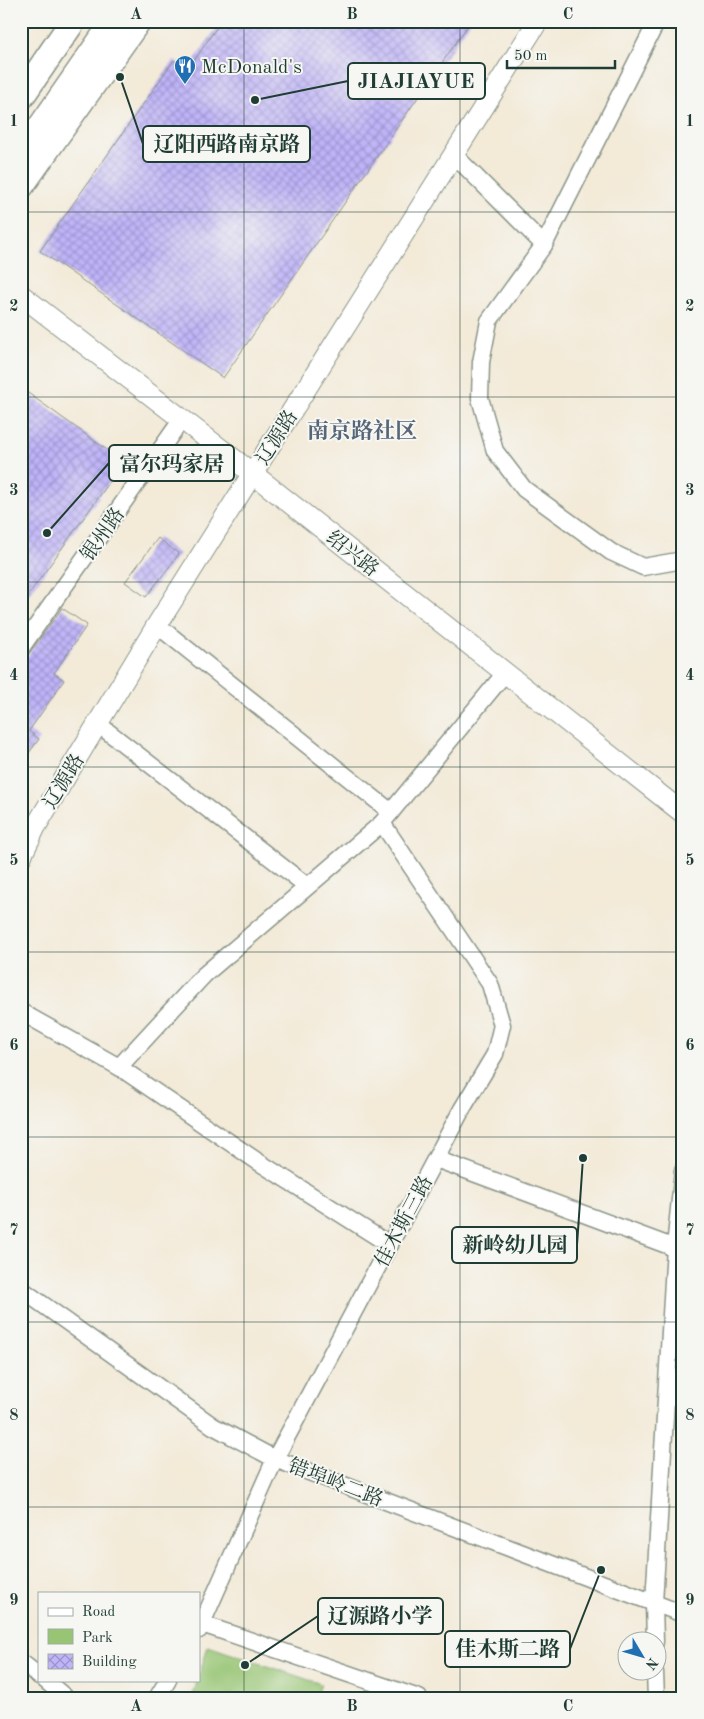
<svg xmlns="http://www.w3.org/2000/svg" width="704" height="1719" font-family="'Old Standard TT','Noto Serif SC',serif">
  <style>
    .green { fill: #98c574; stroke: #5c8154 }
    .building { fill: url(#building-cross-hatch) }
    .lines { fill: none; stroke-linecap: round; stroke-linejoin: round }
    .minor-casing { stroke: #899486; stroke-width: 19 }
    .tertiary-casing { stroke: #899486; stroke-width: 22 }
    .primary-casing { stroke: #899486; stroke-width: 28 }
    .trunk-casing { stroke: #899486; stroke-width: 29 }
    .minor { stroke: #fff; stroke-width: 16 }
    .tertiary { stroke: #fff; stroke-width: 20 }
    .primary { stroke: #fff; stroke-width: 25 }
    .trunk { stroke: #fff; stroke-width: 26 }
    .grid { fill: none; stroke: #1f3d34; stroke-width: 1; stroke-opacity: 0.55 }
    .labels { text-anchor: middle; stroke-width: 4; stroke-linejoin: round; paint-order: stroke }
    .poi-label { font-size: 20px; fill: #1f3d34; stroke: #f6f6f2; text-anchor: start }
    .street-label { font-size: 20px; fill: #1f3d34; stroke: #f6f6f2 }
    .quarter-label { font-size: 22px; font-weight: bold; fill: #576779; stroke: #f6f6f2 }
    .leader { fill: none; stroke: #1f3d34; stroke-width: 2 }
    .callout-dot { fill: #1f3d34; stroke: #f6f6f2; stroke-width: 2 }
    .callout { fill: #f6f6f2; stroke: #1f3d34; stroke-width: 2 }
    .callout-label { font-size: 21px; text-anchor: middle; font-weight: bold; fill: #1f3d34 }
    .neatline { fill: none; stroke: #1f3d34; stroke-width: 2 }
    .grid-label { font-size: 16px; text-anchor: middle; font-weight: bold; fill: #1f3d34 }
  </style>
  <defs>
    <pattern id="building-cross-hatch" width="8" height="8" patternUnits="userSpaceOnUse" patternTransform="scale(1.25)"><rect width="8" height="8" fill="#c0b4f9"/><path d="M0 0l8 8M0 8l8-8" fill="none" stroke="#9b94ca"/></pattern>
  </defs>
  <rect width="100%" height="100%" fill="#f6f6f2"/>
  <filter id="ink" filterUnits="userSpaceOnUse"><feTurbulence type="fractalNoise" baseFrequency=".02" numOctaves="2"/><feDisplacementMap in="SourceGraphic" scale="10" xChannelSelector="R" yChannelSelector="G"/><feConvolveMatrix kernelMatrix="1 2 1 2 8 2 1 2 1" color-interpolation-filters="sRGB"/></filter>
  <filter id="wash" filterUnits="userSpaceOnUse"><feTurbulence type="fractalNoise" baseFrequency=".0096" numOctaves="4" result="noise"/><feDisplacementMap in="SourceGraphic" scale="20" xChannelSelector="R" yChannelSelector="G"/><feGaussianBlur stdDeviation="1.12" result="paint"/><feColorMatrix in="noise" values="0 0 0 0 0 0 0 0 0 0 0 0 0 0 0 0 0 1.4 0 .05"/><feComposite in="paint" operator="in"/></filter>
  <g filter="url(#wash)">
    <rect width="100%" height="100%" fill="#f3ead8"/>
    <!-- green -->
    <polygon class="green" points="208,1646 321,1684 316,1698 192,1698"/>
    <g id="blocks">
      <!-- building -->
      <g class="building">
        <polygon points="221,21 471,21 223,378 40,251 174,60 187,71"/>
        <polygon points="21,388 124,462 21,605"/>
        <polygon points="158,538 179,554 146,597 125,582"/>
        <polygon points="62,608 87,625 54,673 64,680 29,731 39,739 21,764 21,665"/>
      </g>
    </g>
  </g>
  <g filter="url(#ink)">
    <use href="#blocks" fill-opacity="0" stroke="#899486" stroke-width="1"/>
    <g class="lines">
      <!-- minor casing -->
      <g class="minor-casing">
        <g id="minor">
          <polyline points="657,21 544,245 489,321 481,362 480,398 495,451 524,489 611,552 643,567 683,560"/>
          <polyline points="454,155 544,245"/>
          <polyline points="157,625 391,812"/>
          <polyline points="21,648 182,419"/>
          <polyline points="98,724 307,886"/>
          <polyline points="21,1012 119,1067 257,1161 390,1245"/>
          <polyline points="119,1067 204,975 382,823 505,673"/>
          <polyline points="436,1159 683,1251"/>
          <polyline points="21,1289 213,1426 275,1459 683,1614"/>
          <polyline points="202,1624 419,1698"/>
          <polyline points="199,1630 275,1459 462,1109 495,1054 502,1025 490,984 382,823"/>
          <polyline points="655,1642 654,1603 675,1247 683,1170"/>
          <polyline points="21,1662 39,1676"/>
          <polyline points="655,1672 656,1698"/>
          <polyline points="45,1680 66,1698"/>
          <polyline points="157,1698 168,1680"/>
        </g>
      </g>
      <!-- tertiary casing -->
      <g class="tertiary-casing">
        <g id="tertiary">
          <polyline points="21,295 253,474 683,813"/>
          <polyline points="21,857 36,826 157,625 538,21"/>
        </g>
      </g>
      <!-- primary casing -->
      <g class="primary-casing">
        <g id="primary">
          <polyline points="21,97 73,21"/>
          <polyline points="21,186 138,21"/>
        </g>
      </g>
      <!-- trunk casing -->
      <g class="trunk-casing">
        <polyline id="trunk" points="21,156 115,21"/>
      </g>
      <!-- minor -->
      <use href="#minor" class="minor"/>
      <!-- tertiary -->
      <use href="#tertiary" class="tertiary"/>
      <!-- primary -->
      <use href="#primary" class="primary"/>
      <!-- trunk -->
      <use href="#trunk" class="trunk"/>
    </g>
  </g>
  <!-- grid -->
  <path class="grid" d="M244 21V1698M460 21V1698M21 212H683M21 397H683M21 582H683M21 767H683M21 952H683M21 1137H683M21 1322H683M21 1507H683"/>
  <!-- icons -->
  <defs>
    <g id="restaurant-pin" transform="scale(1.125)"><path d="M0 17L-7.5 6A9.5 9.5 0 1 1 7.5 6Z" fill="#1f6fb2" stroke="#f6f6f2"/><path d="M-5-6h1v4h1v-4h1v4h1v-4h1v5L-1.5 .5V6h-2V.5L-5-1ZM5-6V6H3V1.5H1.5Q1.5-4 5-6Z" fill="#fff"/></g>
  </defs>
  <g fill-rule="evenodd">
    <use href="#restaurant-pin" x="185" y="66"/>
  </g>
  <g class="labels">
    <!-- poi labels -->
    <g class="poi-label">
      <text x="201" y="73">McDonald's</text>
    </g>
    <!-- street labels -->
    <g class="street-label">
      <text transform="translate(276 437) rotate(-58)" y="7">辽源路</text>
      <text transform="translate(102 534) rotate(-55)" y="7">银州路</text>
      <text transform="translate(353 553) rotate(38)" y="7">绍兴路</text>
      <text transform="translate(63 781) rotate(-59)" y="7">辽源路</text>
      <text transform="translate(403 1221) rotate(-62)" y="7">佳木斯三路</text>
      <text transform="translate(336 1482) rotate(21)" y="7">错埠岭二路</text>
    </g>
    <!-- quarter labels -->
    <g class="quarter-label">
      <text x="362" y="438">南京路社区</text>
    </g>
  </g>
  <!-- callouts -->
  <path class="leader" d="M255 100L348 81M120 77L143 144M47 533L109 463M583 1158L577 1245M245 1665L318 1616M601 1570L570 1649"/>
  <g class="callout-dot">
    <circle cx="255" cy="100" r="5"/>
    <circle cx="120" cy="77" r="5"/>
    <circle cx="47" cy="533" r="5"/>
    <circle cx="583" cy="1158" r="5"/>
    <circle cx="245" cy="1665" r="5"/>
    <circle cx="601" cy="1570" r="5"/>
  </g>
  <g class="callout">
    <rect x="348" y="63" width="137" height="36" rx="5"/>
    <rect x="143" y="126" width="167" height="36" rx="5"/>
    <rect x="109" y="445" width="125" height="36" rx="5"/>
    <rect x="452" y="1227" width="125" height="36" rx="5"/>
    <rect x="318" y="1598" width="125" height="36" rx="5"/>
    <rect x="445" y="1631" width="125" height="36" rx="5"/>
  </g>
  <g class="callout-label">
    <text x="416" y="88">JIAJIAYUE</text>
    <text x="227" y="151">辽阳西路南京路</text>
    <text x="172" y="471">富尔玛家居</text>
    <text x="515" y="1252">新岭幼儿园</text>
    <text x="380" y="1623">辽源路小学</text>
    <text x="508" y="1656">佳木斯二路</text>
  </g>
  <!-- margin -->
  <rect width="704" height="1719" fill="none" stroke="#f6f6f2" stroke-width="55"/>
  <!-- legend -->
  <rect x="38" y="1592" width="162" height="90" fill="#f6f6f2" stroke="#a0aca6"/>
  <rect x="48" y="1608" width="25" height="8" fill="#ffffff" stroke="#a0aca6"/>
  <text x="82" y="1616" font-size="15" fill="#1f3d34">Road</text>
  <rect x="48" y="1629" width="25" height="15" fill="#98c574" stroke="#a0aca6"/>
  <text x="82" y="1642" font-size="15" fill="#1f3d34">Park</text>
  <rect x="48" y="1654" width="25" height="15" fill="url(#building-cross-hatch)" stroke="#a0aca6"/>
  <text x="82" y="1666" font-size="15" fill="#1f3d34">Building</text>
  <!-- north arrow -->
  <g transform="translate(642 1656) rotate(128)"><circle r="24" fill="#f6f6f2" stroke="#a0aca6"/>
  <path d="M0-4L9 19L0 12L-9 19Z" fill="#1f6fb2"/>
  <text y="-8" font-size="14" font-weight="bold" text-anchor="middle" fill="#1f3d34">N</text>
  </g>
  <!-- scale -->
  <path d="M507 60v8h108v-8" fill="none" stroke="#1f3d34" stroke-width="2.5"/>
  <text x="514" y="60" font-size="15" fill="#1f3d34" stroke="#f6f6f2" stroke-width="4" paint-order="stroke">50 m</text>
  <rect x="28" y="28" width="648" height="1664" class="neatline"/>
  <g class="grid-label">
    <text x="136" y="19">A</text>
    <text x="352" y="19">B</text>
    <text x="568" y="19">C</text>
    <text x="14" y="126">1</text>
    <text x="690" y="126">1</text>
    <text x="14" y="311">2</text>
    <text x="690" y="311">2</text>
    <text x="14" y="495">3</text>
    <text x="690" y="495">3</text>
    <text x="14" y="680">4</text>
    <text x="690" y="680">4</text>
    <text x="14" y="865">5</text>
    <text x="690" y="865">5</text>
    <text x="14" y="1050">6</text>
    <text x="690" y="1050">6</text>
    <text x="14" y="1235">7</text>
    <text x="690" y="1235">7</text>
    <text x="14" y="1420">8</text>
    <text x="690" y="1420">8</text>
    <text x="14" y="1605">9</text>
    <text x="690" y="1605">9</text>
    <text x="136" y="1711">A</text>
    <text x="352" y="1711">B</text>
    <text x="568" y="1711">C</text>
  </g>
</svg>
